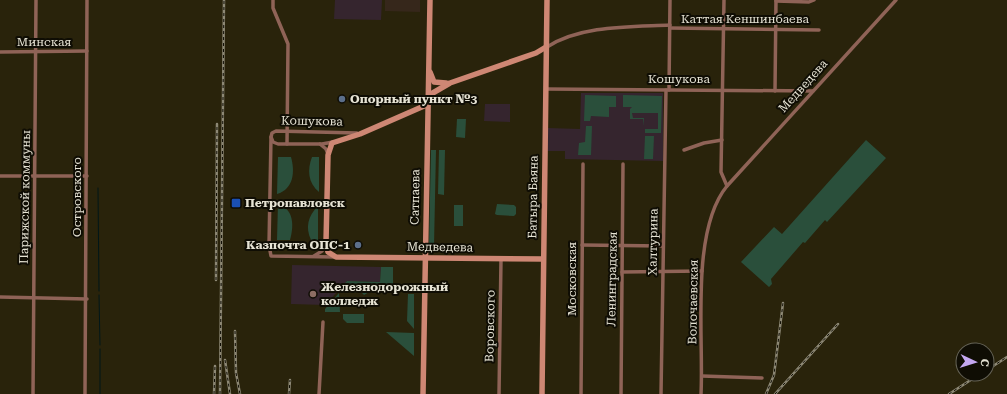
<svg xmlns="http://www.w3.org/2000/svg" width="1007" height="394" font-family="'Roboto Serif',serif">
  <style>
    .education { fill: #35252e }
    .medical { fill: #36271b }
    .green { fill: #2a4f3b }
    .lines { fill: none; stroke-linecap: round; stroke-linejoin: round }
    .stream { stroke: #011719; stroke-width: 1 }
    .street { stroke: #8f6357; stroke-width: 3.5 }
    .secondary { stroke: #ce8774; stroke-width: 5.5 }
    .rail-casing { stroke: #8d8875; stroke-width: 2.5 }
    .rail { stroke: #0f0d04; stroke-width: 1; stroke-dasharray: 3; stroke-linecap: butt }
    .service-dot { fill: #5c6f8a; stroke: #0f0d04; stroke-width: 1.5 }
    .transit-dot { fill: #1a4fb4; stroke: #0f0d04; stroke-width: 1.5 }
    .education-dot { fill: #8d6e63; stroke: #0f0d04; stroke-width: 1.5 }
    .labels { text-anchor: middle; stroke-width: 4; stroke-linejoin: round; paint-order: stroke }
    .street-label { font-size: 12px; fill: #e6e3d4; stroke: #0f0d04 }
    .poi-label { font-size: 12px; font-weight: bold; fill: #e6e3d4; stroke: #0f0d04; text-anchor: start }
  </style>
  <rect width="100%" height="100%" fill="#29230b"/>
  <!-- education -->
  <g class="education">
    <polygon points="335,0 382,0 381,20 334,19"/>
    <polygon points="581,93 663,93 663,161 565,159 565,151 547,151 548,128 580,129"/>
    <polygon points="485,104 510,104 510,122 484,121"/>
    <polygon points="292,265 381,267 380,282 347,281 325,305 291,304"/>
  </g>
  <!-- medical -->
  <polygon class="medical" points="385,0 420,0 420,12 385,11"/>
  <!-- green -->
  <g class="green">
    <polygon points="585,95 616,96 616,107 609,107 609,117 591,116 590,121 584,121"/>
    <polygon points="623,95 662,96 661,133 645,133 645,129 658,129 658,100 658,113 632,113 633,118 644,118 643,126 643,119 630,119 630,109 632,107 623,107"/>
    <polygon points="457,119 466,119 465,138 456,137"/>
    <polygon points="586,126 592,126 591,155 578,155 579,143 585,142"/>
    <polygon points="645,136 654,136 653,159 644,159"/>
    <polygon points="866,140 886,158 827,222 825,220 805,243 803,242 771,279 772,284 769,287 741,262 774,227 782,234"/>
    <polygon points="431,150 436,150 434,246 429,246"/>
    <polygon points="439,150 445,150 444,195 438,194"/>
    <path d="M278 157H291C295 171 294 189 277 194Z"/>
    <path d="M312 157H319V192C308 183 307 170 312 157Z"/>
    <path d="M278 203C294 210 294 225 290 240H277Z"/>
    <polygon points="497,204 514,205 516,207 516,214 514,216 497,215 495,214"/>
    <rect x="454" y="205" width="9" height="21"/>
    <path d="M318 206V240H311C305 227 308 216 318 206Z"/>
    <polygon points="381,267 393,267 393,288 376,288 364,295 360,291 353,293 344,284 347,281 380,282"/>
    <polygon points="339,293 340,312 325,312 325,309"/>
    <polygon points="408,294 414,294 414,329 407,321"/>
    <polygon points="343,314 364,314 364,323 347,323 343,319"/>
    <polygon points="386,332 414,333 414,356"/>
  </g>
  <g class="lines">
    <!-- stream -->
    <g class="stream">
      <polyline points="98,188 99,291"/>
      <polyline points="99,295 100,345"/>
      <polyline points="100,349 100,394"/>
    </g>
    <!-- street -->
    <g class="street">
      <polyline points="273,0 273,8 288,44 287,144"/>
      <polyline points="776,1 809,2 814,0"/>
      <polyline points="670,28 819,30"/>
      <path d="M547 47C581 25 631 27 670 25"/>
      <polyline points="0,52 87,51"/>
      <polyline points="546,89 813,91"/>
      <polyline points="669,90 670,0"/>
      <polyline points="775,91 776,0"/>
      <polyline points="271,137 269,245 271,256 335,257"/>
      <polyline points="333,142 322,144 278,144 273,142 271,137 272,133 276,131 357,133"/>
      <polyline points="320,144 326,149 328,154"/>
      <polyline points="684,150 704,143 722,140"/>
      <polyline points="0,176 87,176"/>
      <polyline points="727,186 896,0"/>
      <polyline points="582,245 662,246"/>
      <polyline points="314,256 322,251 326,243"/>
      <polyline points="622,272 702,271"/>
      <polyline points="0,297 87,299"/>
      <polyline points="702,376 762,378"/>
      <polyline points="33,394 36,0"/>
      <polyline points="85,394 87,0"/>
      <polyline points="319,394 323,322"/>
      <polyline points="499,394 501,259"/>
      <polyline points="581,394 583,164"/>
      <polyline points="621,394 623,164"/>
      <polyline points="661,394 666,90"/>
      <path d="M701 394C704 337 690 231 727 186L721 172 724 0"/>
    </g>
    <!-- secondary -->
    <g class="secondary">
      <polyline points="430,72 434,82 446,83"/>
      <polyline points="543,259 336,257 328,252 326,242 328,155 332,143 360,134 424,106 431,94 450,83 536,53 546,47"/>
      <polyline points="423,394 430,0"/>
      <polyline points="542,394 547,0"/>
    </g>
    <!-- rail casing -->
    <g class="rail-casing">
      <g id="rail">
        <polyline points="216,280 217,124"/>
        <polyline points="235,331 236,373 240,394"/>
        <polyline points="225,360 230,394"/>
        <polyline points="987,370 1007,357"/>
        <polyline points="214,394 215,366"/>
        <polyline points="220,394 224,0"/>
        <polyline points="289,394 290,380"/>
        <polyline points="766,394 774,375 783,303"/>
        <polyline points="775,394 838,324"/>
        <polyline points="949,394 980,374"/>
      </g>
    </g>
    <!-- rail -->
    <use href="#rail" class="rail"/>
  </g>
  <!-- markers -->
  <g class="service-dot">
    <circle cx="342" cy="99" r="4"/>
    <circle cx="358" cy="245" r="4"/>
  </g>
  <rect class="transit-dot" x="231" y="198" width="10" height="10" rx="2"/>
  <circle class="education-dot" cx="313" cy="294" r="4"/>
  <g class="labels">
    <!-- street labels -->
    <g class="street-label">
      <text x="745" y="23">Каттая Кеншинбаева</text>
      <text x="44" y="46">Минская</text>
      <text x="679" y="83">Кошукова</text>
      <text transform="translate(803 86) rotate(-48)" y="4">Медведева</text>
      <text transform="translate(312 121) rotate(1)" y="4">Кошукова</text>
      <text transform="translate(25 197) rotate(-89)" y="4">Парижской коммуны</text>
      <text transform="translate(77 197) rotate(-90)" y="4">Островского</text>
      <text transform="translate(415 197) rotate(-89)" y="4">Сатпаева</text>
      <text transform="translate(533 197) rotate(-89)" y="4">Батыра Баяна</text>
      <text transform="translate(653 242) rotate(-89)" y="4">Халтурина</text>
      <text transform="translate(440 247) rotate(1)" y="4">Медведева</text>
      <text transform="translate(572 279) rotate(-90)" y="4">Московская</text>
      <text transform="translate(612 279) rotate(-89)" y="4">Ленинградская</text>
      <text transform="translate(693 302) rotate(-89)" y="4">Волочаевская</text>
      <text transform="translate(490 326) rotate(-89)" y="4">Воровского</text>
    </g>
    <!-- poi labels -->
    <g class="poi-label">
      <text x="350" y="103">Опорный пункт №3</text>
      <text x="245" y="207">Петропавловск</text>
      <text x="350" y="249" text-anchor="end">Казпочта ОПС-1</text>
      <text x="321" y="291">Железнодорожный<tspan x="321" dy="14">колледж</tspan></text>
    </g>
  </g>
  <!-- north arrow -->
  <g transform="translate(975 362) rotate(94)"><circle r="19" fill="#0f0d04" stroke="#656357"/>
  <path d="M0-3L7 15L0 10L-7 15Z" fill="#c4a7f1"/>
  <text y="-6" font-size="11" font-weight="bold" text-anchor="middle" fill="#e6e3d4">С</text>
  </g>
</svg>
